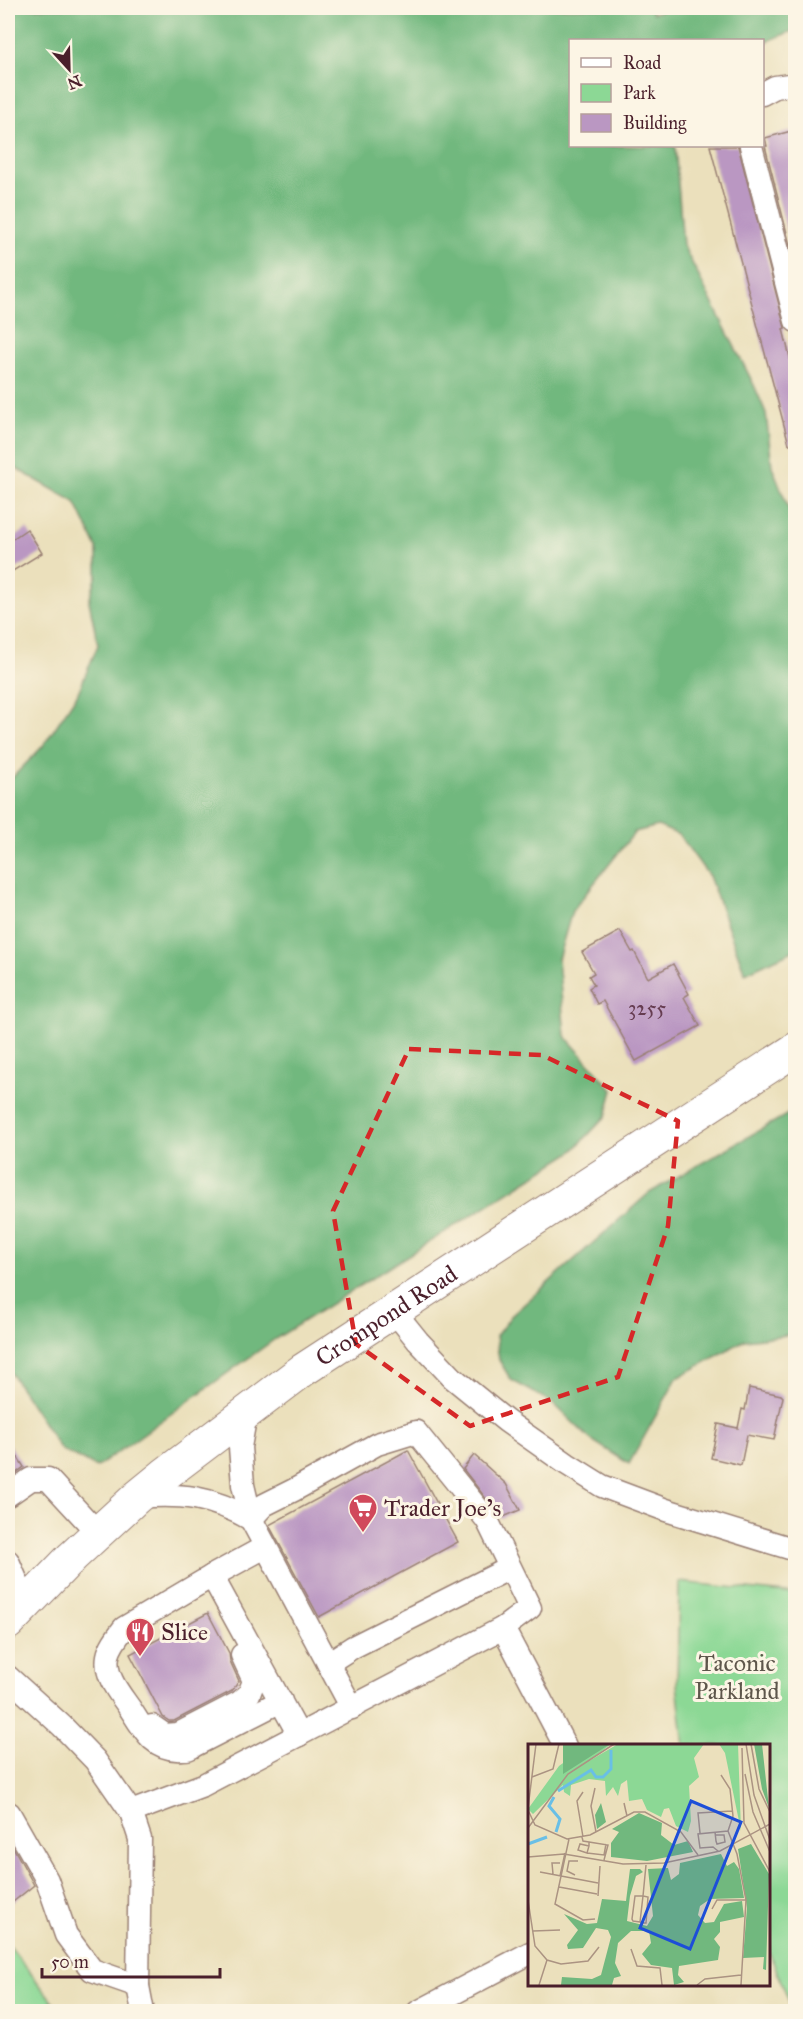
<svg xmlns="http://www.w3.org/2000/svg" width="803" height="2019" font-family="'IM FELL Great Primer',serif">
  <style>
    .green { fill: #8cd895; stroke: #6b7c60; stroke-width: 1.5 }
    .forest { fill: #71b87e; stroke: #5e6c54; stroke-width: 1.5 }
    .building { fill: #ba97c2 }
    .lines { fill: none; stroke-linecap: round; stroke-linejoin: round }
    .minor-casing { stroke: #9a8074; stroke-width: 25 }
    .highway-casing { stroke: #9a8074; stroke-width: 35 }
    .minor { stroke: #fff; stroke-width: 22 }
    .highway { stroke: #fff; stroke-width: 33 }
    .marked { fill: none; stroke: #d62828; stroke-width: 4.5; stroke-dasharray: 12 8; stroke-linejoin: round }
    .labels { text-anchor: middle; stroke-width: 6; stroke-linejoin: round; paint-order: stroke }
    .number-label { font-size: 21px; fill: #663d51 }
    .street-label { font-size: 24px; fill: #4a1f2b; stroke: #fcf5e5 }
    .poi-label { font-size: 24px; fill: #4a1f2b; stroke: #fcf5e5; text-anchor: start }
    .park-label { font-size: 24px; fill: #5e564b; stroke: #fcf5e5 }
    .inset-river { fill: none; stroke: #69bfe6; stroke-width: 3 }
    .inset-road { fill: none; stroke: #ab9382; stroke-width: 1.5 }
    .view { fill: #1d4ed8; fill-opacity: 0.15; stroke: #1d4ed8; stroke-width: 3 }
    .inset-edge { fill: none; stroke: #4a1f2b; stroke-width: 3 }
  </style>
  <rect width="100%" height="100%" fill="#fcf5e5"/>
  <filter id="ink" filterUnits="userSpaceOnUse"><feTurbulence type="fractalNoise" baseFrequency=".0167" numOctaves="2"/><feDisplacementMap in="SourceGraphic" scale="12" xChannelSelector="R" yChannelSelector="G"/><feConvolveMatrix kernelMatrix="1 2 1 2 8 2 1 2 1" color-interpolation-filters="sRGB"/></filter>
  <filter id="wash" filterUnits="userSpaceOnUse"><feTurbulence type="fractalNoise" baseFrequency=".008" numOctaves="4" result="noise"/><feDisplacementMap in="SourceGraphic" scale="24" xChannelSelector="R" yChannelSelector="G"/><feGaussianBlur stdDeviation="1.35" result="paint"/><feColorMatrix in="noise" values="0 0 0 0 0 0 0 0 0 0 0 0 0 0 0 0 0 1.4 0 .05"/><feComposite in="paint" operator="in"/></filter>
  <g filter="url(#wash)">
    <rect width="100%" height="100%" fill="#ebe0bc"/>
    <!-- green -->
    <g class="green">
      <polygon points="679,1582 795,1594 795,2011 793,2011 769,1952 768,1746 684,1746 677,1684"/>
      <polygon points="8,1944 60,2011 8,2011"/>
    </g>
    <!-- forest -->
    <g class="forest">
      <polygon points="8,8 650,8 653,13 670,8 795,8 795,30 763,43 762,40 570,40 570,146 675,146 683,245 754,385 766,413 772,466 795,525 795,950 745,973 709,876 679,835 658,826 635,832 572,911 558,959 565,1036 613,1090 606,1116 572,1152 275,1339 97,1467 61,1450 8,1369 8,782 43,746 77,695 98,645 89,601 97,575 97,548 75,502 8,464"/>
      <polygon points="795,1110 795,1334 745,1340 677,1378 629,1464 590,1439 553,1403 511,1380 499,1360 496,1336 511,1316 649,1193"/>
    </g>
    <g id="blocks">
      <!-- building -->
      <g class="building">
        <polygon points="795,130 795,265 765,146 767,146 765,138"/>
        <polygon points="710,146 738,146 785,328 783,329 795,378 795,444 789,444"/>
        <polygon points="27,529 42,553 8,574 8,542"/>
        <polygon points="620,931 632,952 634,951 648,978 673,964 689,994 684,997 700,1026 636,1061 603,1001 597,1004 589,988 594,985 589,976 594,973 582,952"/>
        <polygon points="749,1388 781,1395 783,1397 774,1440 747,1435 741,1465 711,1458 718,1424 738,1428 742,1409 745,1410"/>
        <polygon points="8,1442 24,1467 8,1479"/>
        <polygon points="408,1450 458,1542 319,1617 269,1525"/>
        <polygon points="474,1455 506,1484 520,1510 501,1518 463,1469"/>
        <polygon points="208,1613 229,1653 230,1661 239,1681 232,1691 174,1721 169,1721 163,1717 130,1654"/>
        <polygon points="8,1838 34,1885 8,1906"/>
      </g>
    </g>
  </g>
  <g filter="url(#ink)">
    <use href="#blocks" fill-opacity="0" stroke="#9a8074" stroke-width="1.5"/>
    <g class="lines">
      <!-- minor casing -->
      <g class="minor-casing">
        <g id="minor">
          <polyline points="762,94 775,87 796,84"/>
          <polyline points="751,146 796,321"/>
          <polyline points="393,1310 418,1341 453,1378 506,1421 567,1464 602,1486 666,1510 796,1550"/>
          <polyline points="246,1413 240,1447 243,1485 251,1519 352,1708"/>
          <polyline points="8,1495 31,1479 48,1479 98,1533"/>
          <path d="M137 1497C182 1493 211 1497 251 1519"/>
          <polyline points="8,1561 26,1603"/>
          <polyline points="212,1576 265,1547"/>
          <polyline points="503,1628 565,1746"/>
          <polyline points="328,1663 353,1647 510,1568"/>
          <polyline points="8,1677 62,1726 95,1760 131,1812 140,1839 138,1986 143,2012"/>
          <path d="M281 1701 195 1745C190 1749 188 1749 182 1749 155 1751 144 1731 131 1710 121 1695 104 1677 108 1656 110 1646 118 1636 124 1628L212 1576 299 1735"/>
          <polyline points="152,1726 165,1735 178,1734 240,1702 249,1694 254,1681 242,1655"/>
          <polyline points="131,1812 203,1785 503,1628 530,1608 487,1520 416,1432 377,1444 294,1490 264,1505 251,1519"/>
          <polyline points="9,1813 47,1880 66,1935 92,1970 138,1986"/>
          <polyline points="418,2012 530,1953"/>
        </g>
      </g>
      <!-- highway casing -->
      <g class="highway-casing">
        <g id="highway">
          <path id="s1" d="M8 1623 72 1557 137 1497 164 1475 303 1370 796 1049"/>
        </g>
      </g>
      <!-- minor -->
      <use href="#minor" class="minor"/>
      <!-- highway -->
      <use href="#highway" class="highway"/>
    </g>
  </g>
  <!-- marked area -->
  <path class="marked" d="M409 1049 542 1055 678 1121 668 1226 618 1377 470 1426 356 1344 333 1211Z"/>
  <!-- icons -->
  <defs>
    <g id="supermarket-pin" transform="scale(1.5)"><path d="M0 17L-7.5 6A9.5 9.5 0 1 1 7.5 6Z" fill="#d1495b" stroke="#fcf5e5"/><path d="M-6-5.5h2.5l.6 2H6L4.5 2H-2.5L-4.4-4H-6ZM-1.5 3.2a1.3 1.3 0 1 0 .1 0ZM3 3.2a1.3 1.3 0 1 0 .1 0Z" fill="#fff"/></g>
    <g id="restaurant-pin" transform="scale(1.5)"><path d="M0 17L-7.5 6A9.5 9.5 0 1 1 7.5 6Z" fill="#d1495b" stroke="#fcf5e5"/><path d="M-5-6h1v4h1v-4h1v4h1v-4h1v5L-1.5 .5V6h-2V.5L-5-1ZM5-6V6H3V1.5H1.5Q1.5-4 5-6Z" fill="#fff"/></g>
  </defs>
  <g fill-rule="evenodd">
    <use href="#supermarket-pin" x="363" y="1508"/>
    <use href="#restaurant-pin" x="140" y="1632"/>
  </g>
  <g class="labels">
    <!-- number labels -->
    <g class="number-label">
      <text x="647" y="1015">3255</text>
    </g>
    <!-- street labels -->
    <g class="street-label">
      <text dy="8" stroke="none"><textPath href="#s1" startOffset="489">Crompond Road</textPath></text>
    </g>
    <!-- poi labels -->
    <g class="poi-label">
      <text x="384" y="1516">Trader Joe's</text>
      <text x="161" y="1640">Slice</text>
    </g>
    <!-- park labels -->
    <g class="park-label">
      <text x="737" y="1671">Taconic<tspan x="737" dy="28">Parkland</tspan></text>
    </g>
  </g>
  <!-- overview -->
  <g transform="translate(528 1744)">
    <rect width="242" height="242" fill="#ebe0bc"/>
    <path d="M83 0 61 17 90 0H176L166 14 171 33 161 42 163 77 160 88 148 82 141 64 136 65 133 73 119 66 114 55 101 57 99 36 93 40 90 52 85 43 78 52 77 37 61 35 43 41 42 52 36 48 35 41 5 70 0 65 31 22 53 6ZM191 0H210L213 87 197 9Z" fill="#8cd895"/>
    <path d="M35 0H82L35 30ZM226 0H234L241 64 234 45ZM73 59 78 78 69 85 67 71ZM111 69 134 79 133 91 146 101 160 97 165 108 119 117 83 113V99L91 88 84 85ZM223 100 241 130 238 226 235 225 236 213 215 214 219 164 210 105ZM193 110 199 122 206 118 211 125 216 154 182 155 172 162 170 171 177 179 186 178 196 160 214 157 216 173 192 178V188L186 195 192 203 190 216 151 222 150 231 156 238 146 241 144 224 123 221 114 210 123 199 121 187H103L90 199 87 219 93 232 86 234 84 241H33L34 233 64 235 73 231 83 193 80 186 68 184 55 204 40 205 39 201 50 186 36 170 59 180 69 179 74 155 98 157 102 125H112L115 128 108 132 102 152 99 177 119 182 125 172 120 125 140 124 143 136 151 130 152 119Z" fill="#71b87e"/>
    <path class="inset-river" d="M30 47 63 26 68 33H75L83 25V6M26 53 21 62 32 75 28 88M0 100 19 93"/>
    <path class="inset-road" d="M218 0 226 51 242 96M223 0 231 45 242 68M214 4 216 79 242 128M242 15V40M217 30 225 68 242 108M193 31 202 45 205 72 200 87 209 110 218 156 213 241M4 33 25 25 31 0M67 44 63 62 68 88M55 48 49 57 55 93M0 64 8 0M0 66 7 81 39 95 62 91 106 68H117L153 88 170 111M98 68 96 59 99 72M0 84 40 30 86 0M187 88 188 97 189 100 197 98 196 91H188M172 89 170 69 204 67M54 93 55 97 80 101 76 116M41 95 27 160 55 176 67 175M61 102 52 100 50 106 59 109 61 102V98M190 107 185 103 172 104 170 90 200 87M59 109 76 111 78 100M0 113 36 110 95 120 136 119 192 107 242 80M12 128 70 139M25 130 24 119H32M47 131 39 127 41 117H50M32 132 37 109M31 143 69 150M70 152 72 122M0 156 7 202 19 216 33 220 60 217 71 203M184 165 189 156H218M112 178 115 152 120 153 118 179H116L112 178 105 177 104 175 107 152H115L118 121M5 187 32 186M103 205 109 222 132 224 134 241M11 241 19 216M169 241 177 235 213 231"/>
    <path class="view" d="M163 57 213 78 162 205 112 184Z"/>
    <rect width="242" height="242" class="inset-edge"/>
  </g>
  <!-- margin -->
  <rect width="803" height="2019" fill="none" stroke="#fcf5e5" stroke-width="30"/>
  <!-- legend -->
  <rect x="569" y="39" width="195" height="108" fill="#fcf5e5" stroke="#b59f9b" stroke-width="1.5"/>
  <rect x="581" y="58" width="30" height="9" fill="#ffffff" stroke="#b59f9b" stroke-width="1.5"/>
  <text x="623" y="69" font-size="18" fill="#4a1f2b">Road</text>
  <rect x="581" y="84" width="30" height="18" fill="#8cd895" stroke="#b59f9b" stroke-width="1.5"/>
  <text x="623" y="99" font-size="18" fill="#4a1f2b">Park</text>
  <rect x="581" y="114" width="30" height="18" fill="#ba97c2" stroke="#b59f9b" stroke-width="1.5"/>
  <text x="623" y="129" font-size="18" fill="#4a1f2b">Building</text>
  <!-- north arrow -->
  <g transform="translate(69 69) rotate(158)" stroke="#fcf5e5" stroke-width="4.5" paint-order="stroke">
  <path d="M0-4.5L10 22L0 15L-10 22Z" fill="#4a1f2b"/>
  <text y="-9" font-size="16" font-weight="bold" text-anchor="middle" fill="#4a1f2b">N</text>
  </g>
  <!-- scale -->
  <path d="M42 1968v9h178v-9" fill="none" stroke="#4a1f2b" stroke-width="3"/>
  <text x="51" y="1968" font-size="18" fill="#4a1f2b" stroke="#fcf5e5" stroke-width="4.5" paint-order="stroke">50 m</text>
</svg>
